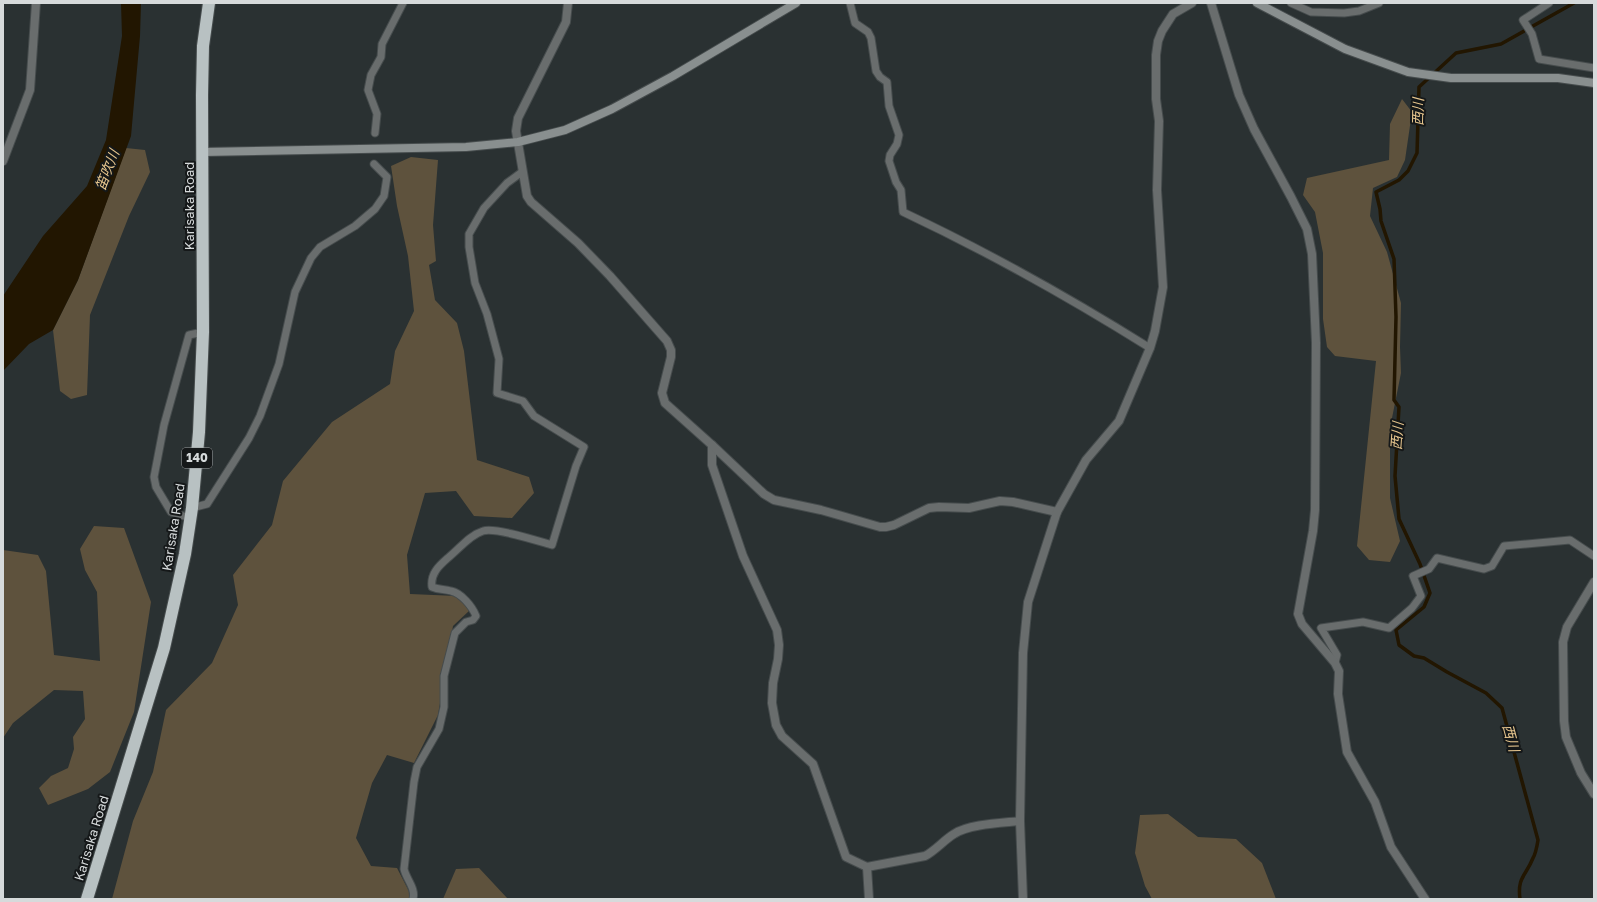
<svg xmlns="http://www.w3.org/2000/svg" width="1597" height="902" font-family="'Golos Text','Noto Sans JP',sans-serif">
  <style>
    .green { fill: #5e523d }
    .water { fill: #221601 }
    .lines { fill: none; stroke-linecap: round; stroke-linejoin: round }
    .stream { stroke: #221601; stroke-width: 3.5 }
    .lane-casing { stroke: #464c4d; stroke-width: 9 }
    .street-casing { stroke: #464c4d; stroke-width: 10 }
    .secondary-casing { stroke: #464c4d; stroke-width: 10 }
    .highway-casing { stroke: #464c4d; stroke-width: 14 }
    .lane { stroke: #696d6d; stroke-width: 7 }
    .street { stroke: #696d6d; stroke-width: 8 }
    .secondary { stroke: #898f8f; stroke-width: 8 }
    .highway { stroke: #b8c1c2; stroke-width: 12 }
    .labels { text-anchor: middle; stroke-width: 4; stroke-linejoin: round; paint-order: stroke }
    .shield { fill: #151819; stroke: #9ca0a1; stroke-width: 1 }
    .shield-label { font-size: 12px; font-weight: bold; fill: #d6dadb }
    .street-label { font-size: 13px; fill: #d6dadb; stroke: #151819 }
    .water-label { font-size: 14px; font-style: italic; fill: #e7c68e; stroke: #151819 }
  </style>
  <rect width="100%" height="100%" fill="#2a3132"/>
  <!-- green -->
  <g class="green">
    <polygon points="1402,99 1412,112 1405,160 1397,177 1373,188 1370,216 1387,252 1401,303 1400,347 1401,373 1390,428 1390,498 1400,541 1390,562 1369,560 1357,546 1376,361 1335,356 1327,347 1323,319 1323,253 1315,212 1303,195 1307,178 1389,160 1390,124"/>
    <polygon points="126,148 145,150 150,172 129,216 90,315 87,395 71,399 60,391 53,330 78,280"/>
    <polygon points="411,157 438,160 433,225 436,261 429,265 435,300 457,323 464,351 477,460 529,477 534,493 512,518 474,516 456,491 425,493 407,555 410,594 457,596 470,610 453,626 438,715 414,763 387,755 372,783 356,838 371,866 397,868 413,899 112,899 133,821 153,772 166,710 212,663 238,605 233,575 272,525 283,481 332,422 390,384 395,351 414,311 408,256 397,206 391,166"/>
    <polygon points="94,526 124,528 151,602 134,712 110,772 88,789 48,805 39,788 51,776 68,768 74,749 73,737 85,719 83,691 54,690 13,723 3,738 3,550 38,555 46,571 54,655 100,661 97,592 85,570 80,549"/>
    <polygon points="1168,814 1198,837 1236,839 1262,863 1276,899 1152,899 1145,886 1135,853 1140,815"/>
    <polygon points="479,868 508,899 443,899 456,869"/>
  </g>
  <!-- water -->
  <polygon class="water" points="121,3 141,3 140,36 131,136 78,280 53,330 29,344 3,371 3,296 43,236 87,186 106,140 122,36"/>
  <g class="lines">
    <!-- stream -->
    <path class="stream" d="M1520 899C1517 877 1526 876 1533 858 1536 853 1537 846 1538 840L1502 708 1486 693 1447 672 1424 658 1414 656 1399 645 1396 630 1424 607 1430 593 1420 564 1399 519 1395 476 1399 407 1394 400 1396 317 1394 259 1381 221 1380 209 1376 192 1399 180 1408 171 1417 153 1419 87 1456 53 1501 44 1574 3"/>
    <!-- lane casing -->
    <g class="lane-casing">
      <g id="lane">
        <path d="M850 3 855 23 868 32 871 38 876 71 880 77 887 82 889 106 899 135 897 144 890 155 889 161 896 182 901 190 903 212C988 252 1070 298 1150 348"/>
        <polyline points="1291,3 1311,12 1344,13 1359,11 1379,3"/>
        <polyline points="1549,3 1523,20 1532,34 1539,59 1594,68"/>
        <polyline points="375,133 377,114 368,90 371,75 381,57 382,44 403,3"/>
        <polyline points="192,508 207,504 249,438 260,416 279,364 295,292 311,258 320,247 355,226 375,209 384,196 387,177 374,164"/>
        <polyline points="190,518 171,512 156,487 154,477 164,425 189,335 203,332"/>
        <polyline points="1335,663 1337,655 1321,628 1363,622 1389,628 1412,608 1421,596 1413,576 1429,569 1437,558 1484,569 1492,566 1504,546 1570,540 1594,556"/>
        <path d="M413 899C416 888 406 879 404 869L414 782 417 767 439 729 444 707V676L455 633 466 622 473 620 476 616C472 606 461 593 451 591 444 589 439 590 432 587 430 573 440 565 449 557 460 548 470 535 483 531 495 527 538 541 552 545L576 466 584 447 534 416 523 401 497 393 499 359 487 314 475 283 469 247V234L484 208 507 183 522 172"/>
      </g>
    </g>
    <!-- street casing -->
    <g class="street-casing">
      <g id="street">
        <path d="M568 3 566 22 518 118 516 131 527 196 531 202 578 243 610 276 667 341 671 350V357L662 393 665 403 712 445V465L743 556 777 630 779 645 778 659 773 683 772 703 776 725 782 736 813 764 846 857 867 867 925 856C936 850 944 840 954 834 969 824 1002 823 1020 821"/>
        <polyline points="1211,3 1239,95 1254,129 1291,197 1307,229 1312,254 1316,343 1315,510 1313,531 1298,614 1302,624 1335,663 1339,671 1338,694 1347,752 1375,802 1391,847 1425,899"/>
        <polyline points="3,161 30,90 36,3"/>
        <polyline points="712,445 764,494 774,500 821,510 880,527 886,527 894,525 929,508 939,507 969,508 1000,501 1013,502 1057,512"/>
        <polyline points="1594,582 1567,627 1563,642 1564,721 1566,737 1581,773 1594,794"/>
        <polyline points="867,867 869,899"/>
        <polyline points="1023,899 1020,821 1023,653 1028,602 1057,512 1086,460 1119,421 1150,348 1155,331 1163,287 1157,190 1159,121 1156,99 1156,55 1158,41 1162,31 1173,14 1192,3"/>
      </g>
    </g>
    <!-- secondary casing -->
    <g class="secondary-casing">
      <g id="secondary">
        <polyline points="1257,3 1345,49 1408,72 1451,78 1558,78 1594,83"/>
        <polyline points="202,152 466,147 518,142 565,130 612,109 673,76 796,3"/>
      </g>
    </g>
    <!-- highway casing -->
    <g class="highway-casing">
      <polyline id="highway" points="87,899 164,648 185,554 192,508 199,432 203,332 202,95 203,46 209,3"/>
    </g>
    <!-- lane -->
    <use href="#lane" class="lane"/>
    <!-- street -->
    <use href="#street" class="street"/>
    <!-- secondary -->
    <use href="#secondary" class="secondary"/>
    <!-- highway -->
    <use href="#highway" class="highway"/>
  </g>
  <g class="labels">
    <!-- shield labels -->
    <rect class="shield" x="182" y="448" width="30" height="20" rx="3"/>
    <g class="shield-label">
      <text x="197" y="462">140</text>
    </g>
    <!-- street labels -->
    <g class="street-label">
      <text transform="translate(189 206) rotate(-90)" y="5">Karisaka Road</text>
      <text transform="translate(173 527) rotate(-81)" y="5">Karisaka Road</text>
      <text transform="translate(91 838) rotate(-73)" y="5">Karisaka Road</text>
    </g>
    <!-- water labels -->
    <g class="water-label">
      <text transform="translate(1418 112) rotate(-89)" y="5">西川</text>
      <text transform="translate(107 170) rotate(-69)" y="5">笛吹川</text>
      <text transform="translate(1397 436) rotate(-86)" y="5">西川</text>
      <text transform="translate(1511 738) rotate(75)" y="5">西川</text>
    </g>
  </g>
  <!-- border -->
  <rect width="1597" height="902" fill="none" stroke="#d6dadb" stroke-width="8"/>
</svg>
